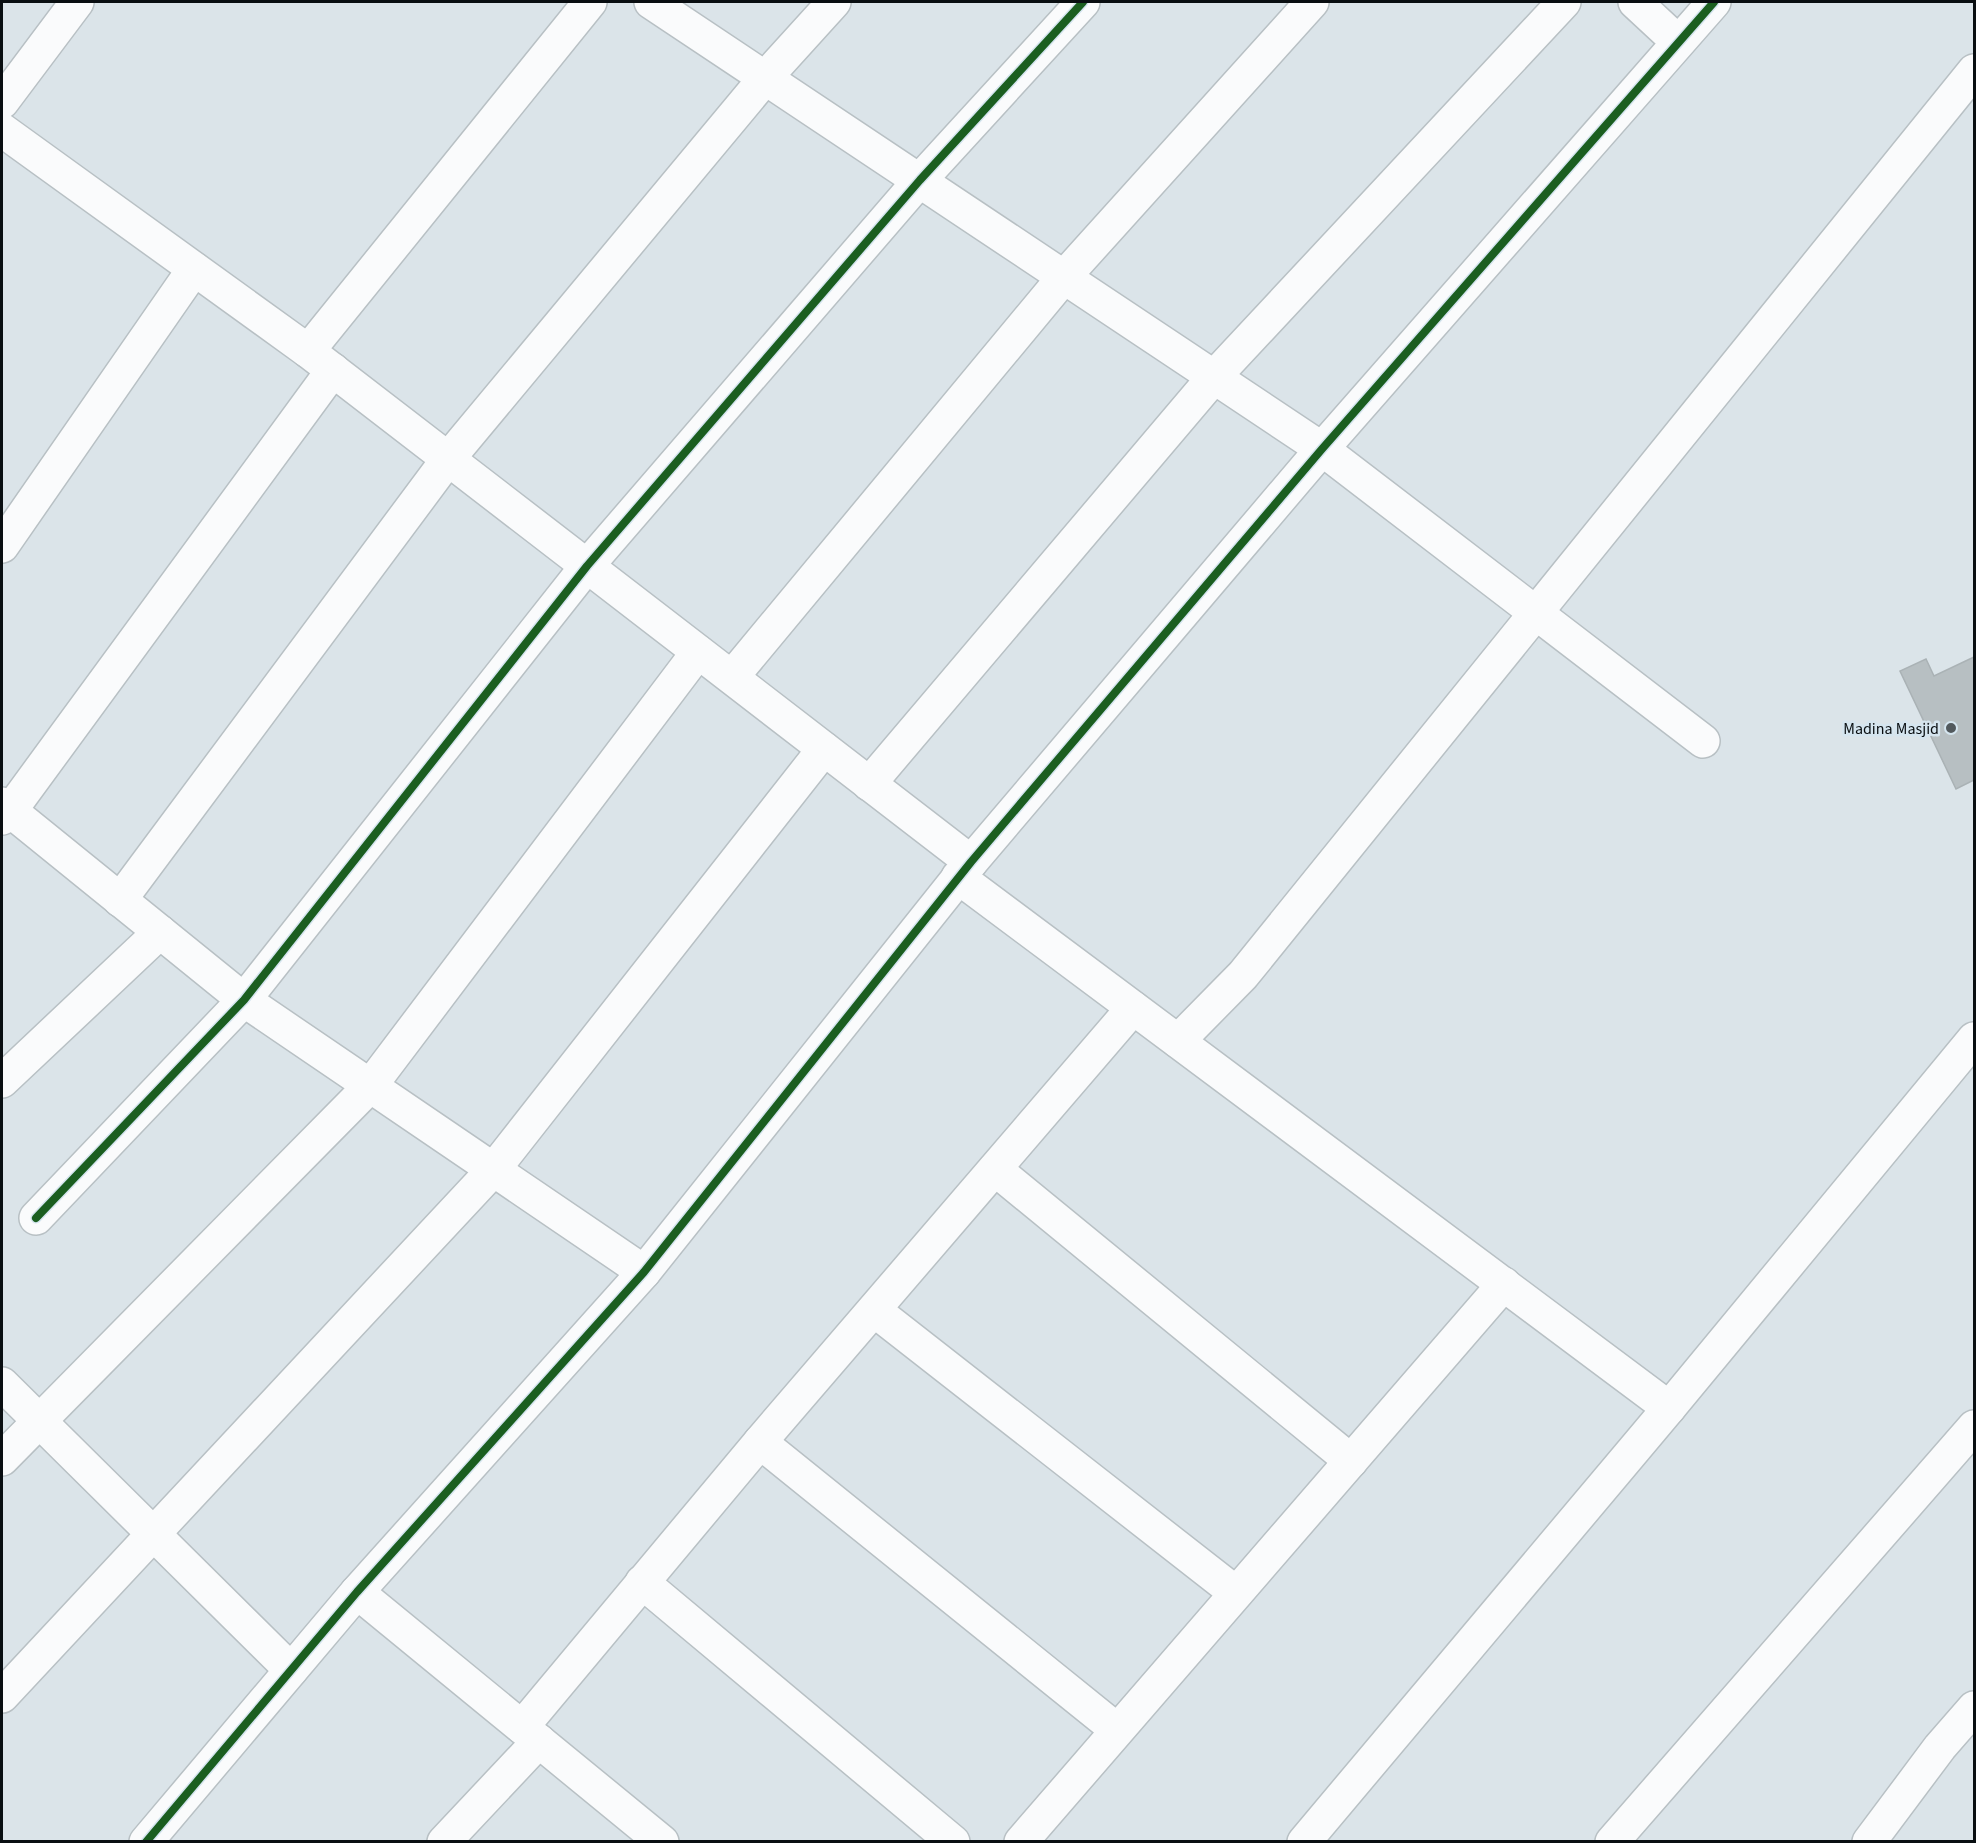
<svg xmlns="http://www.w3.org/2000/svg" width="1976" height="1843" font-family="'Source Sans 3',sans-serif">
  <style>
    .building { fill: #b7bfc2; stroke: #aab2b5; stroke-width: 1.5 }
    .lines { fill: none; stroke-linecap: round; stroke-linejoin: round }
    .minor-casing { stroke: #b8c0c4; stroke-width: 36 }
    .tertiary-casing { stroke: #b8c0c4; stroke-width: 36 }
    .minor { stroke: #fafbfc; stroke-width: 33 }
    .tertiary { stroke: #fafbfc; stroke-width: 33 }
    .cycleway-casing { stroke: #d5e5ef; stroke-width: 11 }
    .cycleway { stroke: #1b5e20; stroke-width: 8 }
    .poi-dot { fill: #52595d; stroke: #d5e5ef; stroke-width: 2 }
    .labels { text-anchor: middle; stroke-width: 5; stroke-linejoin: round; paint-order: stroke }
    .poi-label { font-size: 16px; fill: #090e11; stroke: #d5e5ef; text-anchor: end }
  </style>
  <rect width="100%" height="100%" fill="#dbe4e9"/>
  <!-- building -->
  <polygon class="building" points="1974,657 1974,780 1956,789 1900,671 1926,659 1934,676"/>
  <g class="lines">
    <!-- minor casing -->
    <g class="minor-casing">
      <g id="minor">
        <polyline points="651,2 1322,449 1703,741"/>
        <polyline points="2,102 77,2"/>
        <polyline points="2,130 308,351 971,862"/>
        <polyline points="308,351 590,2"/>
        <polyline points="2,546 194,269"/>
        <polyline points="732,677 1064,277 1312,2"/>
        <polyline points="869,784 1214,377 1564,2"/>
        <polyline points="2,804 244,1000 644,1272"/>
        <polyline points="2,818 10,811 333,370"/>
        <polyline points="958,877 1669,1408"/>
        <polyline points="120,900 448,459 766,77 834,2"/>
        <polyline points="1178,1041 1243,975 1974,71"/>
        <polyline points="2,1081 160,932"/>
        <polyline points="995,1169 1351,1461"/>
        <polyline points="36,1218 244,1000 587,566 920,180 1083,2"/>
        <polyline points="874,1310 1236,1593"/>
        <polyline points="2,1384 291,1670"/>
        <polyline points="760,1442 1117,1730"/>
        <polyline points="2,1459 371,1085 698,652"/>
        <polyline points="642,1582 953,1842"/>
        <polyline points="2,1696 494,1169 824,749"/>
        <polyline points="522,1727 760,1442 1133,1008"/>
        <polyline points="444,1842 539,1741"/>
        <polyline points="1021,1842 1504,1284"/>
        <polyline points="1612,1842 1974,1427"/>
        <polyline points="1869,1842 1940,1747 1974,1708"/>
      </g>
    </g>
    <!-- tertiary casing -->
    <g class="tertiary-casing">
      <g id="tertiary">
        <polyline points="1635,2 1677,41"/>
        <polyline points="357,1592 662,1842"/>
        <polyline points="146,1842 357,1592 644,1272 971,862 1322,449 1714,2"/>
        <polyline points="1304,1842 1669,1408 1974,1039"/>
      </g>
    </g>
    <!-- minor -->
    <use href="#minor" class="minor"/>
    <!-- tertiary -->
    <use href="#tertiary" class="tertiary"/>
    <!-- cycleway casing -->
    <g class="cycleway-casing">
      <g id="cycleway">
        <polyline points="36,1218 244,1000 587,566 920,180 1083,2"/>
        <polyline points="146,1842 357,1592 644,1272 971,862 1322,449 1714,2"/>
      </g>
    </g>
    <!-- cycleway -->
    <use href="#cycleway" class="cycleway"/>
  </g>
  <!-- markers -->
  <circle class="poi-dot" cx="1951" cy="728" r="6"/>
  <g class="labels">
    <!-- poi labels -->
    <g class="poi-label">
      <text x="1939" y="734">Madina Masjid</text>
    </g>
  </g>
  <!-- border -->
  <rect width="1976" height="1843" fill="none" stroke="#090e11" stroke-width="6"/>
</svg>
